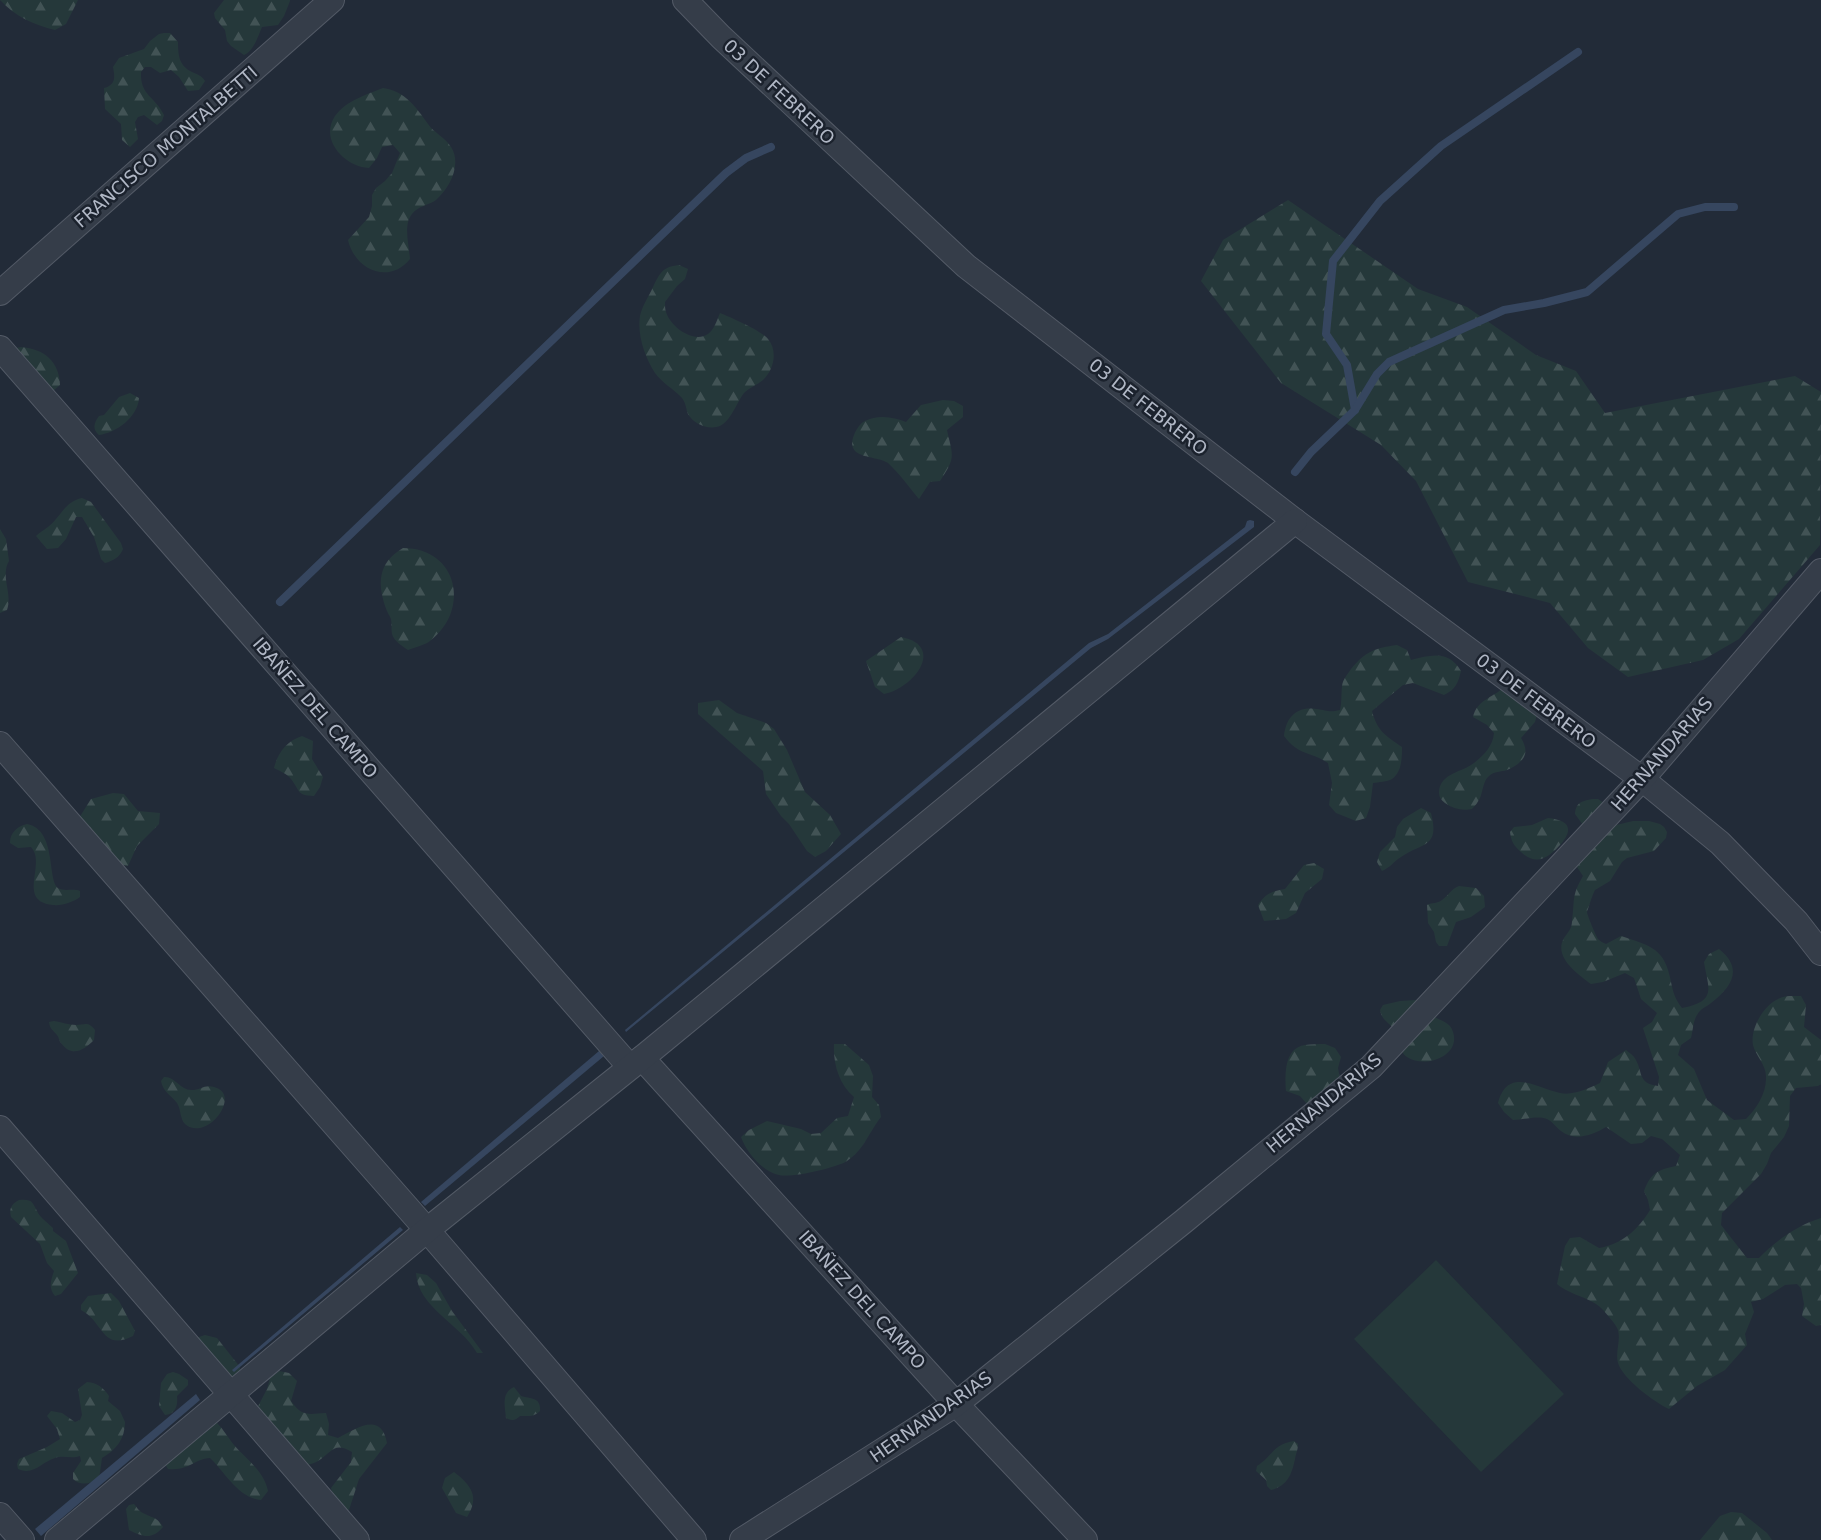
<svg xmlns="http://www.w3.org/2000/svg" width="1821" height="1540" font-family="'DejaVu Sans',sans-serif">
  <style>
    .forest { fill: url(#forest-firs) }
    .pitch { fill: #25383a }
    .water { fill: #36465f }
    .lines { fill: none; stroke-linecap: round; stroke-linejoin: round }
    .stream { stroke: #36465f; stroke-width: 8 }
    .minor-casing { stroke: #535a66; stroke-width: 26 }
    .minor { stroke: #353d49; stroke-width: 24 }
    .labels { text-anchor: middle; stroke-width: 5; stroke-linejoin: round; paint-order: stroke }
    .street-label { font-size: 18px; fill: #b0b7c5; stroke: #1b222d }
  </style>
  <defs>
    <pattern id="forest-firs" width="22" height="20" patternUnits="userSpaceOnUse" patternTransform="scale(1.5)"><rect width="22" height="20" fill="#25383a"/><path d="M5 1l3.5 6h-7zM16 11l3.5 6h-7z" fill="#425355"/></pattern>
  </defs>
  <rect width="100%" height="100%" fill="#222b38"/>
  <!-- forest -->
  <g class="forest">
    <path d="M0 0H78L66 24 55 30C34 25 16 17 0 0Z"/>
    <path d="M224 0H290V1L284 16 278 25 262 27C258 36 254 51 244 55L231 46 227 41 225 30 215 18 214 13Z"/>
    <path d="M164 33H170L178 42C178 55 179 66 192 72 198 75 201 75 205 81L199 90 188 91 179 77 171 70 160 73 151 67H145L141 72C140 96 155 96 164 115L162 121 157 125 144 115 138 117 135 122 138 139 130 147 122 140 121 124 105 109 104 88C116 85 115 77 113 67L119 58 144 49 150 41 159 34Z"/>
    <path d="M383 88C405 91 416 107 428 124 434 133 445 137 451 147 462 164 450 188 436 200 429 205 418 206 412 214 403 225 409 245 410 259 389 285 355 270 348 240L369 217 372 206V195L376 188 385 181 392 173 400 153 393 145 382 147 377 158 369 168C345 167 319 140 335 116 347 100 366 95 383 88Z"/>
    <polygon points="1288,200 1418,289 1467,307 1536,355 1576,371 1605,413 1795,376 1821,392 1820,545 1739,639 1703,660 1628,677 1588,648 1550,603 1468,582 1416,481 1381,445 1281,383 1201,281 1223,240"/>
    <path d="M679 265 688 269 685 279 677 286 665 302C665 306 665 309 666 312 670 326 693 344 708 334 714 330 717 320 720 313 730 317 762 331 768 339 778 351 774 370 763 380 757 385 749 388 744 393 736 403 730 425 716 427 706 429 693 423 688 414 686 409 686 403 682 398 674 389 662 383 655 373 645 357 637 335 640 316 642 306 649 296 653 287 660 273 662 267 679 265Z"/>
    <path d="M21 347C44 349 59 361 60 385L52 392 16 348Z"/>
    <path d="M130 393 139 398C138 417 116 433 99 435 92 429 94 423 99 416L104 415 119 397Z"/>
    <path d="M943 400 954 401 963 406V417L947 430C953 457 956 457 940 481L930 482 919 499C909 487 899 473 888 463 877 455 844 460 854 435 856 430 860 423 865 421 878 414 894 417 906 422L921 405Z"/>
    <path d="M82 498 91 502 121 543 123 549C120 557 113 561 105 563L101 559 94 537 82 517H76L66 539 58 548 47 549 36 536C40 532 43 531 48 527 61 517 64 502 82 498Z"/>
    <path d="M0 529 6 539 9 561C0 576 13 594 7 610L0 613Z"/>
    <path d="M403 548C458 548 471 610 430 641 425 645 415 647 408 650 402 646 394 641 392 634 391 629 392 624 391 619 390 616 388 614 387 611 377 585 377 563 403 548Z"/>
    <path d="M901 637C946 646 914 688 884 694L875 687 866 661Z"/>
    <path d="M1397 645 1407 650 1411 660C1432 655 1448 650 1461 671 1458 683 1456 689 1444 695L1413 683 1403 685 1372 711C1377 731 1386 736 1402 747 1402 757 1402 772 1392 779 1387 782 1378 782 1373 783L1370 807 1366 818 1356 821 1336 813 1329 805 1332 783 1328 763C1310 751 1299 756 1284 736 1286 717 1297 706 1316 709 1327 710 1328 713 1340 710 1342 702 1341 694 1342 686 1343 679 1347 675 1351 669 1366 651 1375 648 1397 645Z"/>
    <path d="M1503 688 1538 711 1535 722 1521 738C1531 754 1523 763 1507 770 1501 772 1494 771 1489 776 1483 781 1483 791 1480 798 1478 802 1475 806 1472 809 1463 811 1453 809 1445 803 1441 800 1439 797 1439 792 1440 773 1463 772 1474 763 1484 755 1493 746 1494 733L1487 725 1473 717C1477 700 1492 698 1503 688Z"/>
    <polygon points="719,700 737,713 766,723 774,729 787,750 805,792 830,815 841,834 826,851 815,857 807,851 789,824 781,816 766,794 763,771 698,714 698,703"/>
    <path d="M302 736 313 741 312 759 323 777 320 787 314 796C296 795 301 792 291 779 287 774 280 771 274 768 278 752 287 741 302 736Z"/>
    <polygon points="113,793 124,794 138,811 160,813 159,824 137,846 128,866 117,864 79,818 91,799"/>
    <path d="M1593 799H1598L1607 805 1608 827 1633 821H1649L1660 824 1664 827 1667 832 1666 838 1654 851 1627 858 1622 862 1610 881 1595 890C1593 893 1588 909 1587 912 1587 915 1596 936 1598 939 1600 941 1603 943 1606 944L1621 936C1651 946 1665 948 1671 982 1673 992 1675 999 1682 1008 1718 1001 1708 988 1704 962L1709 954 1719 949C1743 968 1733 986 1711 1003 1706 1007 1700 1009 1697 1015 1693 1021 1693 1031 1691 1038L1681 1045 1678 1055 1694 1069 1707 1100 1734 1120 1746 1119C1756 1109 1766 1094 1766 1079 1767 1065 1756 1057 1753 1045 1750 1029 1763 1006 1778 999 1784 995 1794 996 1801 996L1806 1005 1804 1027 1821 1040V1084L1818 1086 1796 1088 1790 1096 1789 1126 1784 1137 1771 1153 1767 1164 1761 1174 1722 1213 1721 1225 1747 1258H1759C1775 1241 1798 1225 1821 1218V1325L1816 1326 1802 1316 1804 1304 1801 1288 1797 1284 1785 1285 1763 1299 1751 1302 1754 1312 1745 1334 1747 1345 1725 1370 1697 1386 1669 1409C1654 1402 1623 1379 1618 1363 1615 1352 1621 1341 1618 1330 1616 1324 1608 1316 1604 1311 1592 1297 1571 1296 1557 1284L1565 1246 1570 1238 1580 1237 1599 1248C1622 1244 1638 1230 1650 1210L1648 1200 1644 1191C1651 1173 1657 1170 1676 1166L1680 1155 1662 1139 1651 1136 1642 1143 1631 1144 1606 1127C1593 1135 1574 1142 1561 1131 1557 1128 1552 1121 1547 1119 1537 1115 1523 1120 1513 1120L1504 1112 1498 1103C1508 1066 1536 1088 1560 1093 1573 1096 1589 1088 1600 1083L1608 1062 1626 1050C1627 1051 1634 1056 1634 1057 1644 1071 1636 1083 1658 1086L1659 1077 1643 1028 1652 1022 1657 1013 1641 999 1634 978 1625 973 1603 982 1591 984C1578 974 1553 957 1564 938 1568 932 1572 929 1572 921 1575 899 1571 897 1583 876L1577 867 1576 862 1596 843 1575 814C1576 802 1582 801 1593 799Z"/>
    <path d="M1421 808 1431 813C1440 848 1423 842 1401 857 1393 862 1391 867 1382 871L1377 862 1380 852 1395 837 1397 827 1403 819Z"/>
    <path d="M1548 818C1567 820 1575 827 1561 844 1549 857 1537 867 1521 852 1514 846 1511 841 1510 832L1514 827 1532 825Z"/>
    <path d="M27 824C57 830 47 879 58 888 64 892 73 888 80 891V897C73 902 62 906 53 905 16 901 47 864 31 847L18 848 10 843C10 832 18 826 27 824Z"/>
    <path d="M1314 863 1324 869 1322 879 1305 893 1296 913 1286 919 1264 921 1258 905C1265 894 1272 891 1285 889L1304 865Z"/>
    <path d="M1459 886 1476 888 1484 896 1485 907 1471 917 1456 922 1447 946H1439L1436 942 1434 932 1428 923 1427 905C1433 902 1437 904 1442 900 1449 895 1451 889 1459 886Z"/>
    <path d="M1416 1000H1421C1424 1005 1428 1012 1432 1015 1439 1021 1450 1021 1453 1032 1461 1056 1425 1069 1407 1057 1398 1051 1400 1037 1393 1028 1387 1021 1382 1020 1380 1010L1383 1005 1400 1001Z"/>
    <path d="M54 1021C61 1022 69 1025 76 1025 85 1025 88 1021 95 1030L94 1040C84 1050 72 1058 61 1043 59 1041 59 1037 57 1035 52 1029 50 1029 49 1022Z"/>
    <path d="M834 1044H845L869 1065 873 1076 872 1097 879 1105 881 1117C869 1132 864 1150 847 1161 836 1168 792 1178 779 1175 762 1171 747 1153 741 1137L749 1130 767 1121 801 1129 811 1134 821 1133 837 1118 848 1116 854 1097C839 1084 833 1064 834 1044Z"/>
    <path d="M1325 1044 1335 1048 1341 1057 1338 1068 1342 1090 1318 1107 1307 1104 1300 1096 1286 1091C1285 1074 1284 1048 1305 1045 1311 1044 1319 1044 1325 1044Z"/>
    <path d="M164 1077C175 1076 181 1091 192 1090 200 1090 205 1084 214 1087 243 1094 207 1143 185 1124 180 1119 181 1109 177 1103 171 1095 163 1092 161 1081Z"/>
    <path d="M19 1200C33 1199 32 1202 38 1213 41 1218 49 1224 53 1228V1231L66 1241 78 1273 61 1294 55 1296C48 1288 51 1280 54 1271L47 1263 40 1244 11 1217C9 1209 11 1204 19 1200Z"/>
    <path d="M416 1273 427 1275 436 1283 452 1311 483 1353H477C461 1324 418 1308 416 1273Z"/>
    <path d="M111 1293 119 1301 135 1331 133 1336C102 1352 104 1322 81 1310V1305L88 1296Z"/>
    <polygon points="205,1335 217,1338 240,1367 240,1372 232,1379 197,1344 199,1337"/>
    <path d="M279 1371 289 1373 297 1381 291 1401C302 1417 308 1414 326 1413L329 1424 328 1435 338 1438C357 1428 381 1411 387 1443L359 1479 349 1510 338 1511 331 1488 351 1462 352 1452C334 1441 332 1452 318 1461 312 1465 304 1465 298 1466L253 1416 267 1389 270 1378Z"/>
    <path d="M173 1372 179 1374 188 1380V1385L177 1396C178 1405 176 1414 165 1415L159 1406 161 1383 167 1374Z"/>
    <path d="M87 1382C97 1383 103 1387 109 1396L108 1401 120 1411 125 1422C125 1439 116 1450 102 1458L99 1479C90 1484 80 1486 73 1479V1473L81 1461 80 1456C72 1459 63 1455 55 1458 41 1462 34 1476 18 1469L17 1464 19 1459 47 1447 60 1439 57 1429 47 1416 51 1411 62 1413 75 1422 80 1420 82 1415 78 1389Z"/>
    <path d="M514 1387 521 1396C531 1399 541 1397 540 1411 534 1417 529 1416 520 1416 515 1421 512 1421 506 1418 505 1406 501 1393 514 1387Z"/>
    <path d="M213 1419C222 1427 227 1436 234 1445 247 1460 264 1471 268 1491L261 1500C238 1498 225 1472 210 1458 193 1459 190 1471 168 1469L165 1464 187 1447Z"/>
    <path d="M1294 1441 1298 1444C1298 1450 1296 1453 1295 1459 1292 1473 1288 1486 1271 1490L1267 1486 1266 1480 1256 1471 1257 1466C1274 1455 1272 1445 1294 1441Z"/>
    <path d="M454 1472C471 1485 480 1497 467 1517L456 1513 442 1488 445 1478Z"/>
    <path d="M134 1504C137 1507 138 1510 141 1512 151 1518 157 1516 163 1527 152 1540 143 1537 129 1530L126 1509 129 1505Z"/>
    <polygon points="1731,1512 1742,1513 1767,1533 1772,1540 1700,1540 1720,1516"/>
  </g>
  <!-- pitch -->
  <polygon class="pitch" points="1436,1260 1564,1394 1481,1472 1354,1339"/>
  <!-- water -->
  <g class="water">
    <polygon points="1250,520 1254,521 1254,527 1108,639 1091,648 626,1032 625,1030 1089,643 1108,634 1245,527 1247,521"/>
    <polygon points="599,1051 604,1056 425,1206 421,1202"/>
    <polygon points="400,1227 403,1230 234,1372 232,1370"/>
    <polygon points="196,1394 200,1400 41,1536 35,1529"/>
  </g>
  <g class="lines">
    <!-- stream -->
    <g class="stream">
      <polyline points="1355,410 1347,365 1326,334 1333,261 1380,201 1441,146 1578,52"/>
      <polyline points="1295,472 1311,452 1355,410 1377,374 1389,362 1504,310 1544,303 1587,292 1678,214 1705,207 1734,207"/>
      <polyline points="280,602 726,173 746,158 771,147"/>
    </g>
    <!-- minor casing -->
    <g class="minor-casing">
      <g id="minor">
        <polyline points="685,0 721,37 966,266 1295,521 1642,779 1720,843 1796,921 1821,953"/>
        <polyline points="0,293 332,0"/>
        <polyline points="0,348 630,1067"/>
        <polyline points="0,744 427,1230 694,1540"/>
        <polyline points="642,1058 956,1404 1085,1540"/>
        <polyline points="0,1128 357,1540"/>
        <polyline points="0,1515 22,1540"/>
        <polyline points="57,1540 427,1230 642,1058 1295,521"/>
        <polyline points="742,1540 956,1404 1184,1221 1371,1067 1642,779 1821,571"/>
      </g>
    </g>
    <!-- minor -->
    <use href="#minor" class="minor"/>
  </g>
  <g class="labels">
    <!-- street labels -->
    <g class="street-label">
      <text transform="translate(779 92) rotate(43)" y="6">03 DE FEBRERO</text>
      <text transform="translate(166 147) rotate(-41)" y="6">FRANCISCO MONTALBETTI</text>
      <text transform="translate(1148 407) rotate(38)" y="6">03 DE FEBRERO</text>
      <text transform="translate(1536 701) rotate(37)" y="6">03 DE FEBRERO</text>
      <text transform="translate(315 708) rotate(49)" y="6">IBAÑEZ DEL CAMPO</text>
      <text transform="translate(1662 754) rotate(-49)" y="6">HERNANDARIAS</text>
      <text transform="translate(1324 1103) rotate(-40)" y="6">HERNANDARIAS</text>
      <text transform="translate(862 1300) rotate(48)" y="6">IBAÑEZ DEL CAMPO</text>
      <text transform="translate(931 1417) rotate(-35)" y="6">HERNANDARIAS</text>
    </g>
  </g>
</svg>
